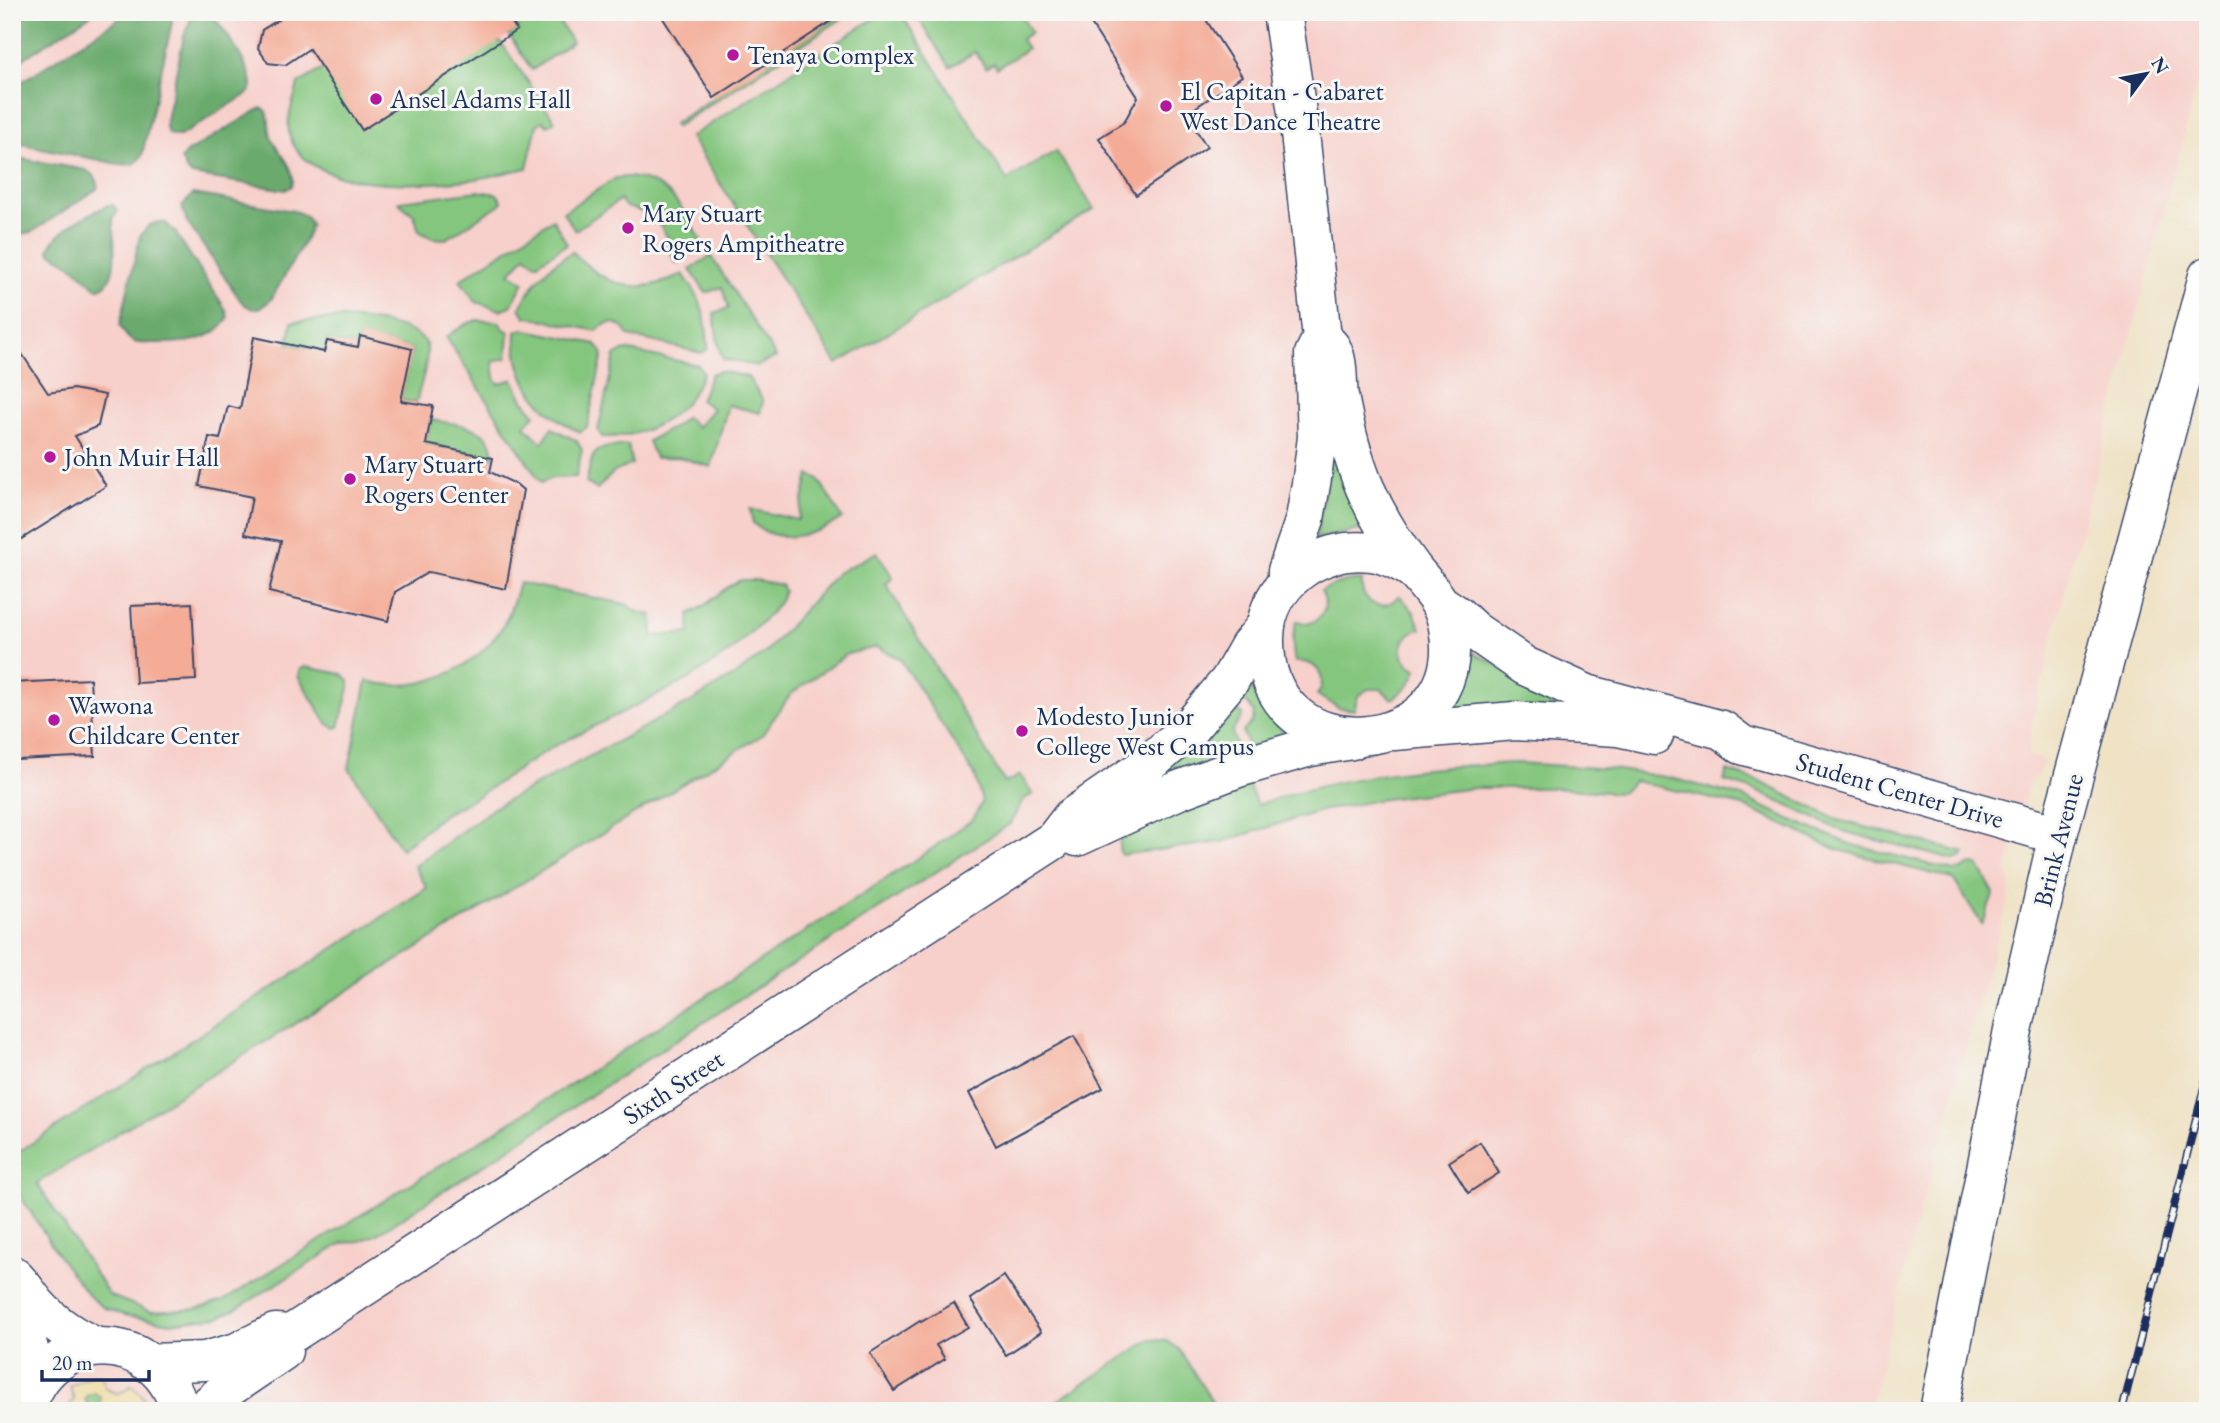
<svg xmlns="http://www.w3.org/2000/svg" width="2220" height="1423" font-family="'EB Garamond',serif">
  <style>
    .built { fill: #f7d0cb }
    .green { fill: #84c67e; stroke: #507a6e; stroke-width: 2; fill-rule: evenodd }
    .forest { fill: #6bab6d; stroke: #436d66; stroke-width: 2 }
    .sand { fill: #eeda9e; stroke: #84847e; stroke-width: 2 }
    .building { fill: #f4ac97 }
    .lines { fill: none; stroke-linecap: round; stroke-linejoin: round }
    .minor-casing { stroke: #3b4a6d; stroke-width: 41 }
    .minor { stroke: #fff; stroke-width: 38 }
    .rail-casing { stroke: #1b2f5e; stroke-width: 8 }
    .rail { stroke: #f6f6f2; stroke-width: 5; stroke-dasharray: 16; stroke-linecap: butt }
    .poi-dot { fill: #b5179e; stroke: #f6f6f2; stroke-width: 2.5 }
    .labels { text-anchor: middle; stroke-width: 6; stroke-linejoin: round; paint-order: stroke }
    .poi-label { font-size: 26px; fill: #1b2f5e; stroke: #f6f6f2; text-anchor: start }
    .street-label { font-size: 26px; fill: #1b2f5e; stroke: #f6f6f2 }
  </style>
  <rect width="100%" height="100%" fill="#f6f6f2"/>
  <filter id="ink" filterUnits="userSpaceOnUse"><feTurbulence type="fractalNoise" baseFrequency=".0143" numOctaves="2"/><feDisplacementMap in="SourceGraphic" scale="14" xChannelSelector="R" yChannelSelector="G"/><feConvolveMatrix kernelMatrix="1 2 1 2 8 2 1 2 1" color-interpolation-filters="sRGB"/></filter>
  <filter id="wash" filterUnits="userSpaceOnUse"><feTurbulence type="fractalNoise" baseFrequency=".00686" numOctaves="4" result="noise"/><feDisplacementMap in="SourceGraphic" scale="28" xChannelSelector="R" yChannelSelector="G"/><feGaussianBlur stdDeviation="1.57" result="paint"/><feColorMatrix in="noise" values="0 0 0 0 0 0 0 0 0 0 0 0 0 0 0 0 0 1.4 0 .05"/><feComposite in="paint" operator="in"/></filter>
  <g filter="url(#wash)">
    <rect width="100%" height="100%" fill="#efe2c5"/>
    <!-- built -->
    <polygon class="built" points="12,12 2208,12 2208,42 2035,707 2028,755 2045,761 2037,776 2029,782 2006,872 2011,884 2008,900 1915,1228 1870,1411 12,1411"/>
    <!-- green -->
    <g class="green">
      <polygon points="505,12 553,12 572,42 532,70 509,35 517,29"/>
      <polygon points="845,12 852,12 675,127 673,124"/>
      <polygon points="884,12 900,12 1007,180 1056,151 1094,209 837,364 690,137"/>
      <polygon points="1019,12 1031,32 1021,39 1027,49 997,68 994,63 986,68 975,52 950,67 915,13"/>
      <path d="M500 41 555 121 547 126 543 121 537 125 527 168C507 172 488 178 468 180 421 185 302 194 289 132 286 118 295 98 298 84L323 69Z"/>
      <path d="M629 177C674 182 682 211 704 245L676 263 665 244 670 241 653 215 626 207 620 200 575 230 563 212 616 178Z"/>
      <polygon points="478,191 497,194 502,201 500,204 446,239 432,238 419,231 414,215 400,204 399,201"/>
      <polygon points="553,219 567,244 536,264 526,255 510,273 524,282 511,306 500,310 476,302 460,280"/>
      <path d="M573 252C605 287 639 297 683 274 702 299 707 317 708 349L701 353 629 336C622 322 608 318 597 331L525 316 520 308C533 283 547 265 573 252Z"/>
      <path d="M711 256 776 357 757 366 723 359C716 346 717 329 714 313L729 308 722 287 706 293 690 269Z"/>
      <path d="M343 318C361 319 426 325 427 349 428 365 420 386 416 403L401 400 412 349 360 337 358 347 327 341 321 365 309 362 312 349 288 344 292 322Z"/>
      <polygon points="478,320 499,322 503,328 509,332 507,358 493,361 495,378 499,384 513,379 523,400 535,414 525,426 542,443 552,428 577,441 582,450 576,477 552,478 541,483 446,337 466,324"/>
      <path d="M522 329 596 344 603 354 587 427 580 432C540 413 513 378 516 332Z"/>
      <path d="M625 350 698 365 703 372C687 416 647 438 602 437L598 430 615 356Z"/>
      <polygon points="720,371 748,377 763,401 760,413 728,405 711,467 679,457 655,458 648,441 674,427 686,417 697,427 713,409 700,400 711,374"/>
      <path d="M431 420C453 424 497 424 493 458L426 444Z"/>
      <path d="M628 445 632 464 614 472 597 489 586 483C595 445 591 450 628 445Z"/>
      <polygon points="1331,450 1367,532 1358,530 1316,539"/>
      <path d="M809 475 818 478 842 518C816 536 778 546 753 523L750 509 798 520Z"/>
      <path d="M877 552 893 578 886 584 1005 783 1020 775 1033 794 1023 800 1010 824 377 1234 361 1241 343 1243 238 1308 219 1317 171 1323 124 1315 104 1308 90 1297 64 1264 12 1183V1156L427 888 414 866 495 807 687 704 735 675 766 652 837 573ZM877 647 900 659 975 776 982 802 973 819 927 852 571 1084 223 1301 196 1309 151 1312 109 1295 37 1183 762 735 791 694 847 654Z"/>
      <path d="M741 580H756L781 585 784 591 780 601 771 613 731 651 712 664 686 681 554 746 475 798 446 813 401 849 349 768 367 681C418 694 471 673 501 629 510 616 514 599 519 583L625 604 638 612 652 615 653 636 690 633 689 614C708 608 719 589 741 580Z"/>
      <path d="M1362 580C1359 603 1384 615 1399 595L1414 612 1421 629C1398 633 1395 661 1417 669 1413 682 1403 692 1392 699L1381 689H1368L1358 696 1354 710 1339 708 1317 695C1330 678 1316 659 1295 662 1292 648 1291 635 1297 621 1317 630 1332 608 1321 591 1334 583 1347 581 1362 580Z"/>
      <polygon points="1470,651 1593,712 1451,708 1469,667"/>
      <polygon points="305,667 342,674 349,680 349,688 339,727 334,728 326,722 298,676 300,669"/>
      <polygon points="1249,682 1265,713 1290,737 1249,750 1243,732 1253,721 1254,713 1248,704 1238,696"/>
      <polygon points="1230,705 1243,715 1232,732 1239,754 1144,782"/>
      <path d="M1518 763 1612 769 1672 778 1742 797 1796 822 1850 844 1955 871 1962 870 1971 864 1978 865 1994 893 1982 924 1953 879 1835 849 1743 806 1634 781 1621 793 1553 788H1475L1384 799 1320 811 1221 842 1121 855C1118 847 1118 842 1125 835L1164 816 1248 784 1257 805C1342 775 1429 766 1518 763Z"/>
      <polygon points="1727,771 1758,781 1838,820 1965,853 1963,857 1953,860 1842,831 1754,790 1724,781"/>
      <polygon points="1151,1339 1167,1341 1179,1349 1218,1411 1042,1411"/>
      <polygon points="90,1393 98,1394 101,1398 101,1406 104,1411 91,1411 85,1400"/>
    </g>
    <!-- forest -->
    <g class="forest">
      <polygon points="12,12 95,12 12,66"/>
      <path d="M129 12H171L172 23 142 155C136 166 129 165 118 164L12 142V88Z"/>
      <path d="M207 12C218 17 254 73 252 86 251 92 246 95 241 98L180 136C168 137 165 132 166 120L184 36 191 18Z"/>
      <path d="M261 108 266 110C271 120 267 130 273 141 281 155 297 170 292 186L285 190 274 188 192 175 186 170 181 159 186 153Z"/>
      <path d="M12 157 86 170C94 175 99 179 97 189L32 232 21 234 12 226Z"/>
      <path d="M193 194 294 211C303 214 307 216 311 225L306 238 272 298C261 310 253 313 241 301L187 222 182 206Z"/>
      <path d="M108 205H113L118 211 113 217C113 237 122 281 98 289L70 264 51 253 49 249C58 228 88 215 108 205Z"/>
      <path d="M158 222 166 223 175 232 226 310 228 318C212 343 183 343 157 343 150 343 141 344 134 342 127 339 124 332 120 325L140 236 149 225Z"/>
    </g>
    <!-- sand -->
    <path class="sand" d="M91 1376H102L105 1387C113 1395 124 1395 131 1385L140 1393 150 1411H134L127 1403 120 1405 115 1411H104L100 1406 101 1398 95 1393 88 1395 85 1400 91 1411H65L74 1400 70 1386Z"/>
    <g id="blocks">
      <!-- building -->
      <g class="building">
        <polygon points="291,12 505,12 517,30 362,130 309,49 285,65 268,63 258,48 262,30"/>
        <polygon points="659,12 845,12 714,98"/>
        <polygon points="1083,12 1201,12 1242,76 1186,114 1207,147 1136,195 1099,138 1124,122 1138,97"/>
        <polygon points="360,336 412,349 401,401 433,406 426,444 493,458 490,472 516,484 523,490 506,589 429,572 395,592 388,621 269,592 281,541 245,534 252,497 199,486 209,437 220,439 228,406 240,409 254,337 324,352 327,341 358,347"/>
        <polygon points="12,339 48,393 73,389 105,395 98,426 75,436 106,486 12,545"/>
        <polygon points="192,603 196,680 136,683 131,606"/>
        <polygon points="90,679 95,756 17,760 12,683"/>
        <polygon points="1074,1036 1103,1088 996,1146 969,1093"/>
        <polygon points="1480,1142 1499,1173 1468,1193 1449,1162"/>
        <polygon points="1004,1276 1041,1332 1006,1355 970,1299"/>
        <polygon points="954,1303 968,1327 936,1345 945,1359 894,1391 870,1353 920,1321 921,1322"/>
      </g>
    </g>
  </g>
  <g filter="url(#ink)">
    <use href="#blocks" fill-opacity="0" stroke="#3b4a6d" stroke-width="2"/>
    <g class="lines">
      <!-- minor casing -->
      <g class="minor-casing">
        <g id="minor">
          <polyline points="1282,12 1300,133 1322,338 1314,354 1317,437 1312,478 1305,519 1287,571 1287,581"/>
          <path d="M1322 338C1325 341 1330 345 1332 349 1339 361 1337 383 1339 396 1345 428 1352 458 1365 488 1377 516 1395 545 1413 569 1428 588 1444 602 1448 627 1473 760 1261 780 1265 637 1266 583 1319 545 1371 552 1387 554 1401 562 1414 570"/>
          <polyline points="1442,605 1457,615 1473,630 1525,666 1587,694 1722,730 1742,745 2058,835"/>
          <polyline points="1394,731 1515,721 1618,727 1654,735"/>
          <polyline points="1077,837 1179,790 1238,768 1310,747 1352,740"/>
          <path d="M12 1275C22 1283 29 1296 37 1305 54 1324 74 1337 97 1347"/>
          <path d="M12 1308C29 1336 34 1361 31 1393"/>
          <polyline points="151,1363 205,1361 237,1352 275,1333 291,1334 1054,840 1071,818 1145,767 1188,730 1230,680 1250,645 1265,627"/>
          <path d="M26 1411C47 1326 158 1326 180 1411"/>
          <polyline points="202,1411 227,1389 283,1351"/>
          <polyline points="1939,1411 2013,1030 2058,835 2208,276"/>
        </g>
      </g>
      <!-- minor -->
      <use href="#minor" class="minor"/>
      <!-- rail casing -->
      <g class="rail-casing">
        <polyline id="rail" points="2122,1411 2208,1072"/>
      </g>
      <!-- rail -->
      <use href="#rail" class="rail"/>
    </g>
  </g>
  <!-- markers -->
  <g class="poi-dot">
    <circle cx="733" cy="55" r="7"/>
    <circle cx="376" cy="99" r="7"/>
    <circle cx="1166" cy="106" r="7"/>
    <circle cx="628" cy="228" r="7"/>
    <circle cx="50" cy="457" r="7"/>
    <circle cx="350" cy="479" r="7"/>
    <circle cx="54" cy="720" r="7"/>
    <circle cx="1022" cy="731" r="7"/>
  </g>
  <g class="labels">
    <!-- poi labels -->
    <g class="poi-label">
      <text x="747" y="64">Tenaya Complex</text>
      <text x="1180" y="100">El Capitan - Cabaret<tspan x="1180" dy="30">West Dance Theatre</tspan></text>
      <text x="390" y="108">Ansel Adams Hall</text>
      <text x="642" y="222">Mary Stuart<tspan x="642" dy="30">Rogers Ampitheatre</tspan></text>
      <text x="64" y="466">John Muir Hall</text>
      <text x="364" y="473">Mary Stuart<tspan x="364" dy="30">Rogers Center</tspan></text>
      <text x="68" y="714">Wawona<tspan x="68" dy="30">Childcare Center</tspan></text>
      <text x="1036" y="725">Modesto Junior<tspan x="1036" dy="30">College West Campus</tspan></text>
    </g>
    <!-- street labels -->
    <g class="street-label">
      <text transform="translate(1900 790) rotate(16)" y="9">Student Center Drive</text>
      <text transform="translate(2058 840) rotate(-76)" y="9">Brink Avenue</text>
      <text transform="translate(673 1087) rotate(-33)" y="9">Sixth Street</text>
    </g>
  </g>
  <!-- margin -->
  <rect width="2220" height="1423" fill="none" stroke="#f6f6f2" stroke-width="42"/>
  <!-- north arrow -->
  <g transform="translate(2146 74) rotate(58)" stroke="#f6f6f2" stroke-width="5" paint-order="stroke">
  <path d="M0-5L12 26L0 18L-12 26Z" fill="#1b2f5e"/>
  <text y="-10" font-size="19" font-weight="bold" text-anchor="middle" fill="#1b2f5e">N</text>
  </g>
  <!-- scale -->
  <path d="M42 1370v10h107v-10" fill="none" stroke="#1b2f5e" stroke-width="3.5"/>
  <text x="52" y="1370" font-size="21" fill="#1b2f5e" stroke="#f6f6f2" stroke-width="5" paint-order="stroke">20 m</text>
</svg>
